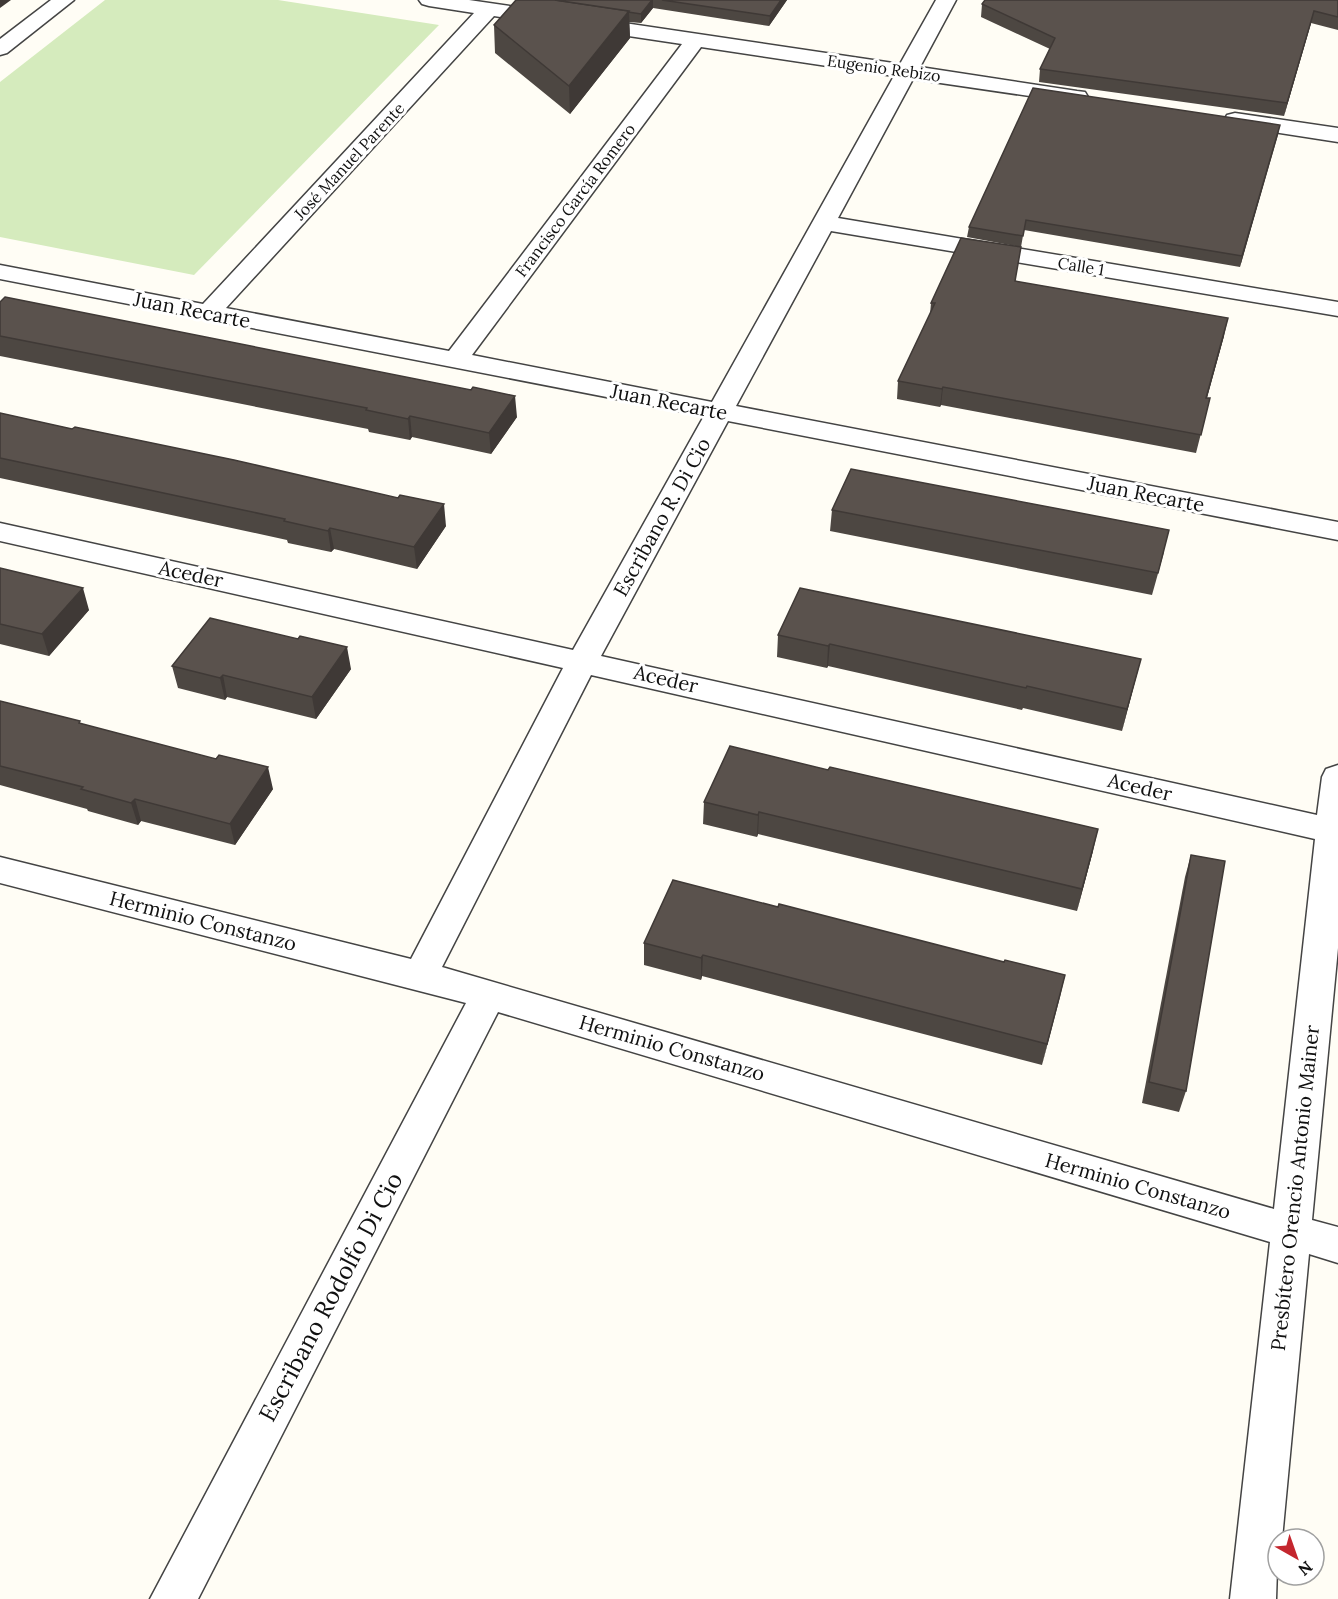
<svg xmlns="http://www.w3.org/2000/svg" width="1338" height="1599" font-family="Lora,serif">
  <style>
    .green { fill: #d5ebbd }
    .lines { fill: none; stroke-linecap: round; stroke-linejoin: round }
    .street-casing { stroke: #444; stroke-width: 3 }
    .street { fill: #fff; fill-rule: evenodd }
    .wall { fill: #4d4742 }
    .shaded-wall { fill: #3f3936 }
    .building { fill: #5a524d; stroke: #3f3936; stroke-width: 1.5 }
    .labels { text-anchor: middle; stroke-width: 6; stroke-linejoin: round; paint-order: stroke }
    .far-street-label { font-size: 16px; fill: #111; stroke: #fff }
    .street-label { font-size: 20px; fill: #111; stroke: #fff }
    .near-street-label { font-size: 24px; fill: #111; stroke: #fff }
  </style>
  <rect width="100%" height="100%" fill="#fffdf5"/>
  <!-- green -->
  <polygon class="green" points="105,0 278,0 439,25 194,275 0,237 0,82"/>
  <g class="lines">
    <!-- street casing -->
    <g class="street-casing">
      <g id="street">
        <polygon points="51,0 74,0 7,53 0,55 0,39"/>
        <path d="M419 0H469L900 64 936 0H956L920 67 1077 91 1085 92 1088 97 1085 102 1077 103 913 79 838 218 1338 302V316L831 231 736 406 1338 522V540L728 421 601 656 1317 815 1322 777 1326 769 1338 765V948L1312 1220 1338 1227V1263L1309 1254 1282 1539H1278L1276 1599H1230L1270 1242 498 1012 198 1599H150L466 1003 0 883V857L411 959 563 668 0 541V523L573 650 704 416 0 279V265L203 304 474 13 429 6 422 4ZM494 16 682 44 449 351 226 308ZM701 47 894 76 712 402 472 355ZM591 675 1315 839 1274 1209 442 967Z"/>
        <polygon points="1235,113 1338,128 1338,142 1227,125 1224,120 1227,115"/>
      </g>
    </g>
    <!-- street -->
    <use href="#street" class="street"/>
  </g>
  <!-- wall -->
  <g class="wall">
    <polygon points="516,0 787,0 769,26 653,8 641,23 629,22 630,38 570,114 495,53 494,25"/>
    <polygon points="1338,0 1338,30 1311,23 1284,116 1039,82 1040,69 1050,49 981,17 982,4"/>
    <polygon points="1280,125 1240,267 1024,230 1021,247 967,237 969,227"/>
    <polygon points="1015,281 1224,336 1207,398 1210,398 1196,453 941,405 940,407 897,399 898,381 930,314 931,303"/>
    <polygon points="0,302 517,417 491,454 412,437 410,440 369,432 368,429 0,356"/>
    <polygon points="0,413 72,429 446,526 417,569 334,549 331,552 288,543 287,540 0,478"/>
    <polygon points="832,510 1164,552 1152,595 830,531"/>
    <polygon points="0,568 89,610 49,656 0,644"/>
    <polygon points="778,635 1141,659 1122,731 1023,708 1022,710 828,666 827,668 777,657"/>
    <polygon points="172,666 351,669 316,719 227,697 225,700 178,688"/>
    <polygon points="0,701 81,724 273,789 235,845 141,821 138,825 88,811 87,809 0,785"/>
    <polygon points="704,802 1093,851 1077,911 758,834 757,837 703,824"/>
    <polygon points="1191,855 1186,1091 1179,1112 1142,1103 1185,877"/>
    <polygon points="778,907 1004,962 1065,975 1042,1065 702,976 701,980 644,965 644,943"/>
  </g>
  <!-- shaded-wall -->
  <g class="shaded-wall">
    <polygon points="0,0 11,0 0,8"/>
    <polygon points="652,0 653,0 653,8 641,23 641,14"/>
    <polygon points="781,0 787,0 769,26 770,16"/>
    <polygon points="629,11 630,38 570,114 569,86"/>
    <polygon points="1314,11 1311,23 1284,116 1287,103"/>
    <polygon points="1280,125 1278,135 1240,267 1242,256"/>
    <polygon points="1228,318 1224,336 1202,415 1206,398"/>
    <polygon points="943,387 941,405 940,407 942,389"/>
    <polygon points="515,396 517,417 491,454 489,433"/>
    <polygon points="410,416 412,437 410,440 408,419"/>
    <polygon points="444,504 446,526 417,569 414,547"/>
    <polygon points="330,528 334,549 331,552 328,531"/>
    <polygon points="83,588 89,610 49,656 42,634"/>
    <polygon points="830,644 828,666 827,668 828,646"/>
    <polygon points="347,647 351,669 316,719 312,697"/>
    <polygon points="1141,659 1135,681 1122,731 1127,709"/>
    <polygon points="223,675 227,697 225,700 220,678"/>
    <polygon points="268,767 273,789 235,845 230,824"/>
    <polygon points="135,799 141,821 138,825 131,803"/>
    <polygon points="759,812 758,834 757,837 758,815"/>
    <polygon points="1098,829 1093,851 1077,911 1082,889"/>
    <polygon points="703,955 702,976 701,980 701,958"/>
    <polygon points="1065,975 1060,997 1042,1065 1047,1044"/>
  </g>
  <!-- building -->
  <g class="building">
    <polygon points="516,0 555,0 629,11 569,86 494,25"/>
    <polygon points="555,0 652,0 641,14 628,12 629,11"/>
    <polygon points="662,0 781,0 770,16"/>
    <polygon points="985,0 1338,0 1338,17 1314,11 1287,103 1040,69 1055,38 982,4"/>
    <polygon points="1033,88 1280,125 1242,256 1026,220 1023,236 969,227"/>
    <polygon points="961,238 1021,247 1015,281 1228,318 1206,398 1210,398 1201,435 943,387 942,389 898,381 935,303 931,303"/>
    <polygon points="5,297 471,390 473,387 515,396 489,433 410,416 408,419 366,410 367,408 0,336 0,302"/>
    <polygon points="0,413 72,429 75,427 234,460 398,498 400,495 444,504 414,547 330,528 328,531 284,521 285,519 0,458"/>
    <polygon points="851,469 1169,530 1158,573 832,510"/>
    <polygon points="0,568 83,588 42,634 0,624"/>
    <polygon points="800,588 1141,659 1127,709 1027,686 1026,688 830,644 828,646 778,635"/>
    <polygon points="210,618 298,639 300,636 347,647 312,697 223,675 220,678 172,666"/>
    <polygon points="0,701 80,721 79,723 216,759 219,755 268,767 230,824 135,799 131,803 81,789 83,787 0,766"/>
    <polygon points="730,746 828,770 830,767 1098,829 1082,889 759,812 758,815 704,802"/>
    <polygon points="1191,855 1225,861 1186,1091 1149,1082"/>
    <polygon points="673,880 778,907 779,904 1004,962 1005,960 1065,975 1047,1044 703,955 701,958 644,943"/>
  </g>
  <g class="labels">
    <!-- far-street labels -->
    <g class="far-street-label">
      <text transform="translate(884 68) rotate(8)" y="6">Eugenio Rebizo</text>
      <text transform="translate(349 161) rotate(-47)" y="6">José Manuel Parente</text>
      <text transform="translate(575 200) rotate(-53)" y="6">Francisco García Romero</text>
      <text transform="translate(1081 266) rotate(9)" y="6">Calle 1</text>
    </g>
    <!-- street labels -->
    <g class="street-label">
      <text transform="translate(192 310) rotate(11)" y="7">Juan Recarte</text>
      <text transform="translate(669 402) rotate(11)" y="7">Juan Recarte</text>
      <text transform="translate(1146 494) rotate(11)" y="7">Juan Recarte</text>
      <text transform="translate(662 517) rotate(-61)" y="7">Escribano R. Di Cio</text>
      <text transform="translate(191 574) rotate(12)" y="7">Aceder</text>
      <text transform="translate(666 679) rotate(13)" y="7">Aceder</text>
      <text transform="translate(1140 787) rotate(13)" y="7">Aceder</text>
      <text transform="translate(203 921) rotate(14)" y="7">Herminio Constanzo</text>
      <text transform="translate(672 1048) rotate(16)" y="7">Herminio Constanzo</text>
      <text transform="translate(1138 1186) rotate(16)" y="7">Herminio Constanzo</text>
      <text transform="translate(1295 1188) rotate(-84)" y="7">Presbítero Orencio Antonio Mainer</text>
    </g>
    <!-- near-street labels -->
    <g class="near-street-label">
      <text transform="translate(331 1297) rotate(-62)" y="8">Escribano Rodolfo Di Cio</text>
    </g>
  </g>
  <!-- north arrow -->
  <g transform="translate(1296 1557) rotate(140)"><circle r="28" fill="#ffffff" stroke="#a0a0a0" stroke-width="1.5"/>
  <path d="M0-4.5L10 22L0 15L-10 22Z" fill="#c4262e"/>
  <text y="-9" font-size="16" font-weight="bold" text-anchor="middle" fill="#111111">N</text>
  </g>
</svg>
